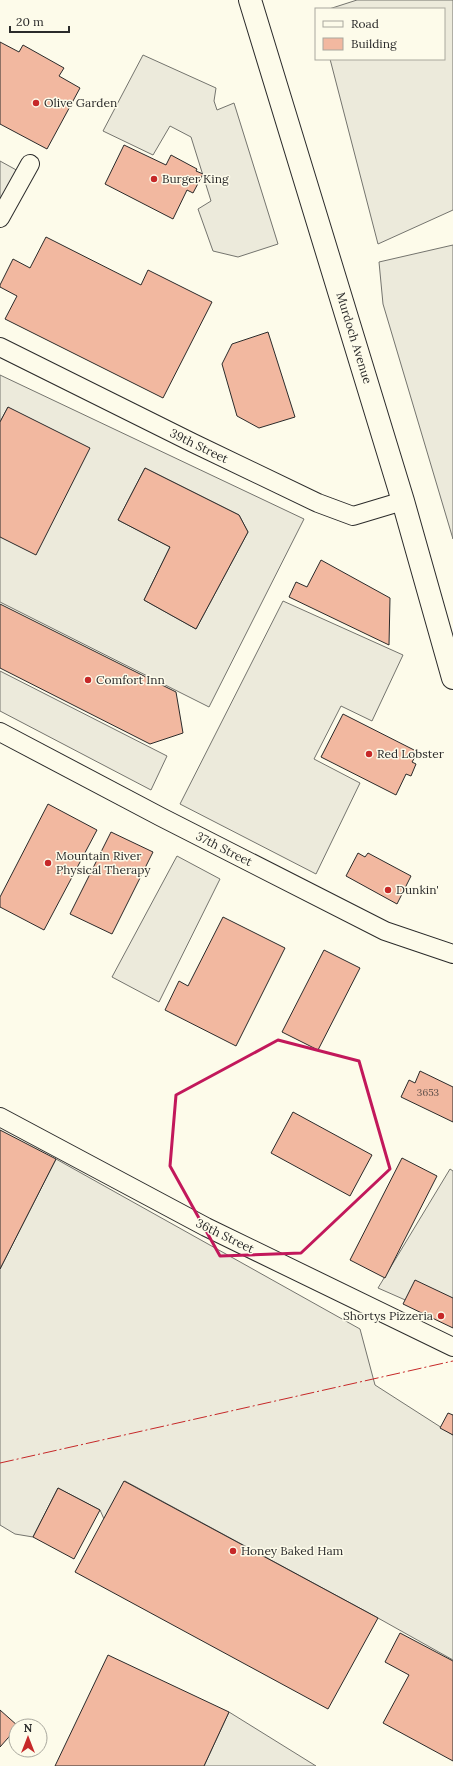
<svg xmlns="http://www.w3.org/2000/svg" width="453" height="1766" font-family="Lora,serif">
  <style>
    .parking { fill: #eceadb; stroke: #74746e; fill-rule: evenodd }
    .building { fill: #f2b8a0; stroke: #2b2b2b }
    .lines { fill: none; stroke-linecap: round; stroke-linejoin: round }
    .street-casing { stroke: #2b2b2b; stroke-width: 20 }
    .primary-casing { stroke: #2b2b2b; stroke-width: 24 }
    .street { stroke: #fdfbea; stroke-width: 18 }
    .primary { stroke: #fdfbea; stroke-width: 22 }
    .power { stroke: #c62828; stroke-width: 1; stroke-dasharray: 14 3 2 3; stroke-linecap: butt }
    .marked { fill: none; stroke: #c2185b; stroke-width: 3; stroke-linejoin: round }
    .poi-dot { fill: #c62828; stroke: #fdfbea; stroke-width: 1.5 }
    .labels { text-anchor: middle; stroke-width: 3; stroke-linejoin: round; paint-order: stroke }
    .number-label { font-size: 10px; fill: #5d4e48 }
    .poi-label { font-size: 12px; fill: #2b2b2b; stroke: #fdfbea; text-anchor: start }
    .street-label { font-size: 12px; fill: #2b2b2b; stroke: #fdfbea }
  </style>
  <rect width="100%" height="100%" fill="#fdfbea"/>
  <!-- parking -->
  <g class="parking">
    <polygon points="357,0 453,0 453,210 378,244 330,59 444,59 444,9 329,9"/>
    <polygon points="143,55 216,88 214,101 217,110 234,103 278,244 238,257 213,251 198,209 211,201 191,137 170,126 153,155 103,131"/>
    <polygon points="0,161 20,172 0,209"/>
    <polygon points="453,245 453,539 383,304 379,262"/>
    <path d="M0 375 304 519 209 707 0 602V537L8 407 0 422ZM145 468 239 515 248 532 196 629 144 600 170 547 118 520Z"/>
    <polygon points="283,601 403,655 372,721 341,706 314,759 360,783 316,874 180,804"/>
    <polygon points="0,671 167,756 151,790 0,711"/>
    <polygon points="177,856 220,879 159,1002 112,977"/>
    <polygon points="56,1159 360,1329 375,1385 453,1435 453,1660 378,1618 125,1481 104,1519 100,1510 58,1488 33,1537 15,1534 0,1525 0,1269"/>
    <polygon points="450,1169 453,1171 453,1321 378,1288"/>
    <polygon points="229,1712 316,1766 204,1766"/>
  </g>
  <!-- building -->
  <g class="building">
    <polygon points="0,42 19,52 23,45 64,68 59,76 80,88 47,149 0,124"/>
    <polygon points="124,145 166,165 171,155 197,169 196,171 203,174 193,193 187,190 173,219 105,184"/>
    <polygon points="46,237 141,285 148,270 212,302 163,398 5,319 17,296 0,287 0,285 13,259 30,268"/>
    <polygon points="268,332 295,417 259,428 237,416 222,364 232,344"/>
    <polygon points="8,407 90,448 36,555 0,537 0,422"/>
    <polygon points="145,468 239,515 248,532 196,629 144,600 170,547 118,520"/>
    <polygon points="321,560 390,598 389,645 289,597 296,582 307,587"/>
    <polygon points="0,604 176,692 183,733 150,744 0,668"/>
    <polygon points="343,714 418,752 412,762 416,764 411,776 406,774 396,795 321,757"/>
    <polygon points="48,804 97,830 44,930 0,907 0,897"/>
    <polygon points="111,832 153,852 112,934 70,914"/>
    <polygon points="358,853 365,857 368,853 411,876 397,904 346,876"/>
    <polygon points="223,917 285,948 236,1046 165,1010 179,981 188,986"/>
    <polygon points="324,950 360,968 318,1050 282,1032"/>
    <polygon points="420,1071 453,1087 453,1122 401,1097 409,1080 415,1083"/>
    <polygon points="293,1112 372,1155 350,1196 271,1153"/>
    <polygon points="0,1130 56,1159 0,1269"/>
    <polygon points="402,1158 437,1176 385,1278 350,1260"/>
    <polygon points="415,1280 453,1298 453,1328 403,1304"/>
    <polygon points="448,1413 453,1415 453,1435 440,1428"/>
    <polygon points="124,1481 378,1618 328,1709 75,1572"/>
    <polygon points="58,1488 100,1510 74,1559 33,1537"/>
    <polygon points="400,1633 453,1661 453,1761 383,1723 409,1675 385,1662"/>
    <polygon points="108,1655 229,1712 204,1766 55,1766"/>
    <polygon points="0,1710 18,1726 16,1726 16,1729 0,1747"/>
  </g>
  <g class="lines">
    <!-- street casing -->
    <g class="street-casing">
      <g id="street">
        <polyline points="0,218 30,164"/>
        <polyline points="0,347 193,443 318,503 353,516 403,501"/>
        <polyline points="0,732 161,817 385,931 453,954"/>
        <polyline points="0,1117 206,1227 453,1347"/>
      </g>
    </g>
    <!-- primary casing -->
    <g class="primary-casing">
      <polyline id="primary" points="250,0 403,501 453,678"/>
    </g>
    <!-- street -->
    <use href="#street" class="street"/>
    <!-- primary -->
    <use href="#primary" class="primary"/>
    <!-- power -->
    <polyline class="power" points="0,1463 453,1361"/>
  </g>
  <!-- marked area -->
  <path class="marked" d="M278 1040 359 1061 390 1169 301 1253 220 1256 170 1166 176 1095Z"/>
  <!-- markers -->
  <g class="poi-dot">
    <circle cx="36" cy="103" r="4"/>
    <circle cx="154" cy="179" r="4"/>
    <circle cx="88" cy="680" r="4"/>
    <circle cx="369" cy="754" r="4"/>
    <circle cx="48" cy="863" r="4"/>
    <circle cx="388" cy="890" r="4"/>
    <circle cx="441" cy="1316" r="4"/>
    <circle cx="233" cy="1551" r="4"/>
  </g>
  <g class="labels">
    <!-- number labels -->
    <g class="number-label">
      <text x="428" y="1096">3653</text>
    </g>
    <!-- poi labels -->
    <g class="poi-label">
      <text x="44" y="107">Olive Garden</text>
      <text x="162" y="183">Burger King</text>
      <text x="96" y="684">Comfort Inn</text>
      <text x="377" y="758">Red Lobster</text>
      <text x="56" y="860">Mountain River<tspan x="56" dy="14">Physical Therapy</tspan></text>
      <text x="396" y="894">Dunkin'</text>
      <text x="433" y="1320" text-anchor="end">Shortys Pizzeria</text>
      <text x="241" y="1555">Honey Baked Ham</text>
    </g>
    <!-- street labels -->
    <g class="street-label">
      <text transform="translate(354 338) rotate(73)" y="4">Murdoch Avenue</text>
      <text transform="translate(199 446) rotate(26)" y="4">39th Street</text>
      <text transform="translate(224 849) rotate(27)" y="4">37th Street</text>
      <text transform="translate(225 1236) rotate(26)" y="4">36th Street</text>
    </g>
  </g>
  <!-- legend -->
  <rect x="315" y="8" width="130" height="52" fill="#fdfbea" stroke="#a9a89e"/>
  <rect x="323" y="21" width="20" height="6" fill="#fdfbea" stroke="#a9a89e"/>
  <text x="351" y="28" font-size="12" fill="#2b2b2b">Road</text>
  <rect x="323" y="38" width="20" height="12" fill="#f2b8a0" stroke="#a9a89e"/>
  <text x="351" y="48" font-size="12" fill="#2b2b2b">Building</text>
  <!-- north arrow -->
  <g transform="translate(28 1738)"><circle r="19" fill="#fdfbea" stroke="#a9a89e"/>
  <path d="M0-3L7 15L0 10L-7 15Z" fill="#c62828"/>
  <text y="-6" font-size="11" font-weight="bold" text-anchor="middle" fill="#2b2b2b">N</text>
  </g>
  <!-- scale -->
  <path d="M10 26v6h59v-6" fill="none" stroke="#2b2b2b" stroke-width="2"/>
  <text x="16" y="26" font-size="12" fill="#2b2b2b" stroke="#fdfbea" stroke-width="3" paint-order="stroke">20 m</text>
</svg>
